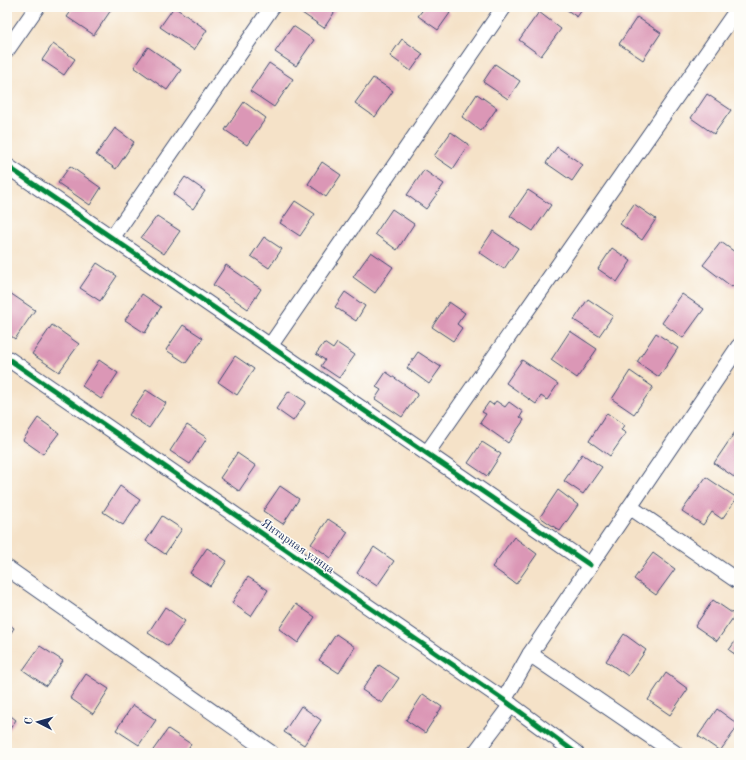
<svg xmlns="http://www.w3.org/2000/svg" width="746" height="760" font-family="'Old Standard TT',serif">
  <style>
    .building { fill: #db97b6 }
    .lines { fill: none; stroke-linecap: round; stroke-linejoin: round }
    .street-casing { stroke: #3c4a6e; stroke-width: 17 }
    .street { stroke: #fff; stroke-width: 15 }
    .cycleway-casing { stroke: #fdfcf7; stroke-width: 8 }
    .cycleway { stroke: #00873e; stroke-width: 5 }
    .labels { text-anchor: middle; stroke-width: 3; stroke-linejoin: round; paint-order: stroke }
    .street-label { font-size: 12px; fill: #1b2f5e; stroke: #fdfcf7 }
  </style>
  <rect width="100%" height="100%" fill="#fdfcf7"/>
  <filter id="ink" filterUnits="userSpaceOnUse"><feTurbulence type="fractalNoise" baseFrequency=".025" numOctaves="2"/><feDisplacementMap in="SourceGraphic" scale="8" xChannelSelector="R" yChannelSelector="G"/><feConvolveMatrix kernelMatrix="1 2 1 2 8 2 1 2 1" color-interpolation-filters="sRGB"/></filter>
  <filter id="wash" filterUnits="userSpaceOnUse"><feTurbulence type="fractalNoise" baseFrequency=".012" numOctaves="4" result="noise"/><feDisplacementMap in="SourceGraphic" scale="16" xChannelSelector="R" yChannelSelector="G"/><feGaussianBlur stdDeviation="0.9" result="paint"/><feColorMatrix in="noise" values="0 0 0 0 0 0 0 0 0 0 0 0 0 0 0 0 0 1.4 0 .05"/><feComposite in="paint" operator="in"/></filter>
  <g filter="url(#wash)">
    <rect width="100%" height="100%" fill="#f5e2c8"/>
    <g id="blocks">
      <!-- building -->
      <g class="building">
        <polygon points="74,7 107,7 111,10 94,35 67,17"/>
        <polygon points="174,7 207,30 194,50 160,27"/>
        <polygon points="306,7 338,7 324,28 302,13"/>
        <polygon points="425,7 441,7 450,13 438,30 418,16"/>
        <polygon points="563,7 584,7 577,17"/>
        <polygon points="539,12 561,29 541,56 519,40"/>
        <polygon points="637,17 661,33 643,60 619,44"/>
        <polygon points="293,26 314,40 296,66 275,52"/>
        <polygon points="402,39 423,54 411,71 390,56"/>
        <polygon points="53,44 75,59 64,75 42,60"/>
        <polygon points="148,47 181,70 167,90 134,67"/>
        <polygon points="269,63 293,79 274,107 250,91"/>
        <polygon points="495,64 520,81 508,99 483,82"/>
        <polygon points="373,78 393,91 375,117 355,103"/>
        <polygon points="477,94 497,108 481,131 462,117"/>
        <polygon points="707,94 731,110 714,134 691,118"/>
        <polygon points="244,102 266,118 247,145 225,130"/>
        <polygon points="115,128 134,142 116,169 96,155"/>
        <polygon points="451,132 469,145 453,169 434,156"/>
        <polygon points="557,147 583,165 572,181 546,163"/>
        <polygon points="322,162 341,175 326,197 308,184"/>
        <polygon points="70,166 101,188 90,205 58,183"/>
        <polygon points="424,170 444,184 426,209 407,195"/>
        <polygon points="185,177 205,191 193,209 173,194"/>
        <polygon points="528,190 551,205 533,231 510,216"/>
        <polygon points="295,201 315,214 300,236 280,223"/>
        <polygon points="634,204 656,219 642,240 620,224"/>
        <polygon points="392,209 414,224 397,250 375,234"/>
        <polygon points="157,216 180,231 164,254 141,238"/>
        <polygon points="493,231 518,248 504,269 479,252"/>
        <polygon points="264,237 282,249 269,268 251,256"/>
        <polygon points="721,242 739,255 739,283 735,288 733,286 732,287 703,265"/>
        <polygon points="612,248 631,261 617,282 598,269"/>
        <polygon points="371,252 393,267 375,293 353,277"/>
        <polygon points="97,263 117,276 100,301 80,288"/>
        <polygon points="226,265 261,289 248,309 213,285"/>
        <polygon points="7,291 35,310 15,339 7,333"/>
        <polygon points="345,292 365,306 356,321 335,307"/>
        <polygon points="142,294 161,307 145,333 125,320"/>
        <polygon points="682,294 704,309 683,338 662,323"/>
        <polygon points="588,299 613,316 599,336 574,320"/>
        <polygon points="449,302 465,313 457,324 462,328 453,341 432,327"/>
        <polygon points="52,325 79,344 59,372 32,354"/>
        <polygon points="183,325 203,338 186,363 166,350"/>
        <polygon points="570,331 597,349 577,378 551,360"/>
        <polygon points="656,333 678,348 659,377 637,362"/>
        <polygon points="324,343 333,349 337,343 355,355 339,378 321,366 325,360 316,354"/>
        <polygon points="418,352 441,367 429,384 407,368"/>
        <polygon points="235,356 254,369 237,395 218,382"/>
        <polygon points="99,360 118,373 101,399 82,386"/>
        <polygon points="522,360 558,384 547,400 541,396 536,404 506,383"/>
        <polygon points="630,371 653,387 634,414 612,399"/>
        <polygon points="386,372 418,394 402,417 375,399 381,390 376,387"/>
        <polygon points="146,390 166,403 149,428 129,415"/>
        <polygon points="289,391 306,402 293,421 276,409"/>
        <polygon points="496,401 505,407 509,402 523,412 520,417 524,420 508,443 480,423 486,414 482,412 489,402 493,405"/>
        <polygon points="607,413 624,425 621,430 626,433 610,456 589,441"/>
        <polygon points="38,418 59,433 43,454 23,440"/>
        <polygon points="187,425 207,438 190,464 170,451"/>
        <polygon points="735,432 739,435 739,469 734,477 714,463"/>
        <polygon points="482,442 501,454 487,476 468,463"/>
        <polygon points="237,453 256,466 239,491 220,478"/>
        <polygon points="582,454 602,467 583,494 564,481"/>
        <polygon points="706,477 737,498 722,519 712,512 703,525 682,511"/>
        <polygon points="120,486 140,500 123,525 103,512"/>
        <polygon points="280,486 299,499 283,524 263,511"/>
        <polygon points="558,490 578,505 560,531 540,517"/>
        <polygon points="162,516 182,529 165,554 146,541"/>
        <polygon points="328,519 348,532 331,558 311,544"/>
        <polygon points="514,537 537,554 516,584 492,567"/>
        <polygon points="374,547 394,561 377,586 357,573"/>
        <polygon points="207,548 227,561 210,586 190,573"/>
        <polygon points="653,553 675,569 656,595 634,579"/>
        <polygon points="248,577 268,590 251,616 232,603"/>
        <polygon points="713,600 735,615 717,641 695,626"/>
        <polygon points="296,604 315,617 298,643 279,629"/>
        <polygon points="165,607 185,621 168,646 148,633"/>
        <polygon points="7,623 14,628 7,639"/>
        <polygon points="336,634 355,647 339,673 319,660"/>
        <polygon points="624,634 646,650 628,676 606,661"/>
        <polygon points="739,636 739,657 729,650"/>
        <polygon points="40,646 63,661 46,686 23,670"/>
        <polygon points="379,665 399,678 382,703 362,690"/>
        <polygon points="666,673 688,689 670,715 648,700"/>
        <polygon points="86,674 109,689 93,714 70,698"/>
        <polygon points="423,694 442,707 425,733 406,720"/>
        <polygon points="133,705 156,720 139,745 116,730"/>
        <polygon points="301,706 321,720 304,745 284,732"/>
        <polygon points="717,709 739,725 720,751 698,736"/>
        <polygon points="7,713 16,720 7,733"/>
        <polygon points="168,729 191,744 185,753 151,753"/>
      </g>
    </g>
  </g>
  <g filter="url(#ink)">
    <use href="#blocks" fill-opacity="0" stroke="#3c4a6e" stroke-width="1"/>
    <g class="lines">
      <!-- street casing -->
      <g class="street-casing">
        <g id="street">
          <polyline points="7,50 37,7"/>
          <polyline points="7,166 590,565"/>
          <polyline points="112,238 272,7"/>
          <polyline points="270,346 504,7"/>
          <polyline points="7,358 504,700 576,753"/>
          <polyline points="427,453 739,7"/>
          <polyline points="630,507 739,582"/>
          <polyline points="7,568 271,753"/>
          <polyline points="530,654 675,753"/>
          <polyline points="504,700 530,654 739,346"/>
          <polyline points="475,753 511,705"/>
        </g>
      </g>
      <!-- street -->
      <use href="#street" class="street"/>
      <!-- cycleway casing -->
      <g class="cycleway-casing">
        <g id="cycleway">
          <polyline points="7,166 590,565"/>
          <polyline points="7,358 504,700 576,753"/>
        </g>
      </g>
      <!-- cycleway -->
      <use href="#cycleway" class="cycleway"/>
    </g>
  </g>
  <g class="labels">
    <!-- street labels -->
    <g class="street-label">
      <text transform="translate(298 546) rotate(35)" y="4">Янтарная улица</text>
    </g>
  </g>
  <!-- margin -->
  <rect width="746" height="760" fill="none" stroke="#fdfcf7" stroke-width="24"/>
  <!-- north arrow -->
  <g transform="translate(38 722) rotate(276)" stroke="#fdfcf7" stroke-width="3" paint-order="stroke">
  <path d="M0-3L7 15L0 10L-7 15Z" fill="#1b2f5e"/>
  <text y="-6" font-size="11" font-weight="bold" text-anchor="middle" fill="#1b2f5e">С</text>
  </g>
</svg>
